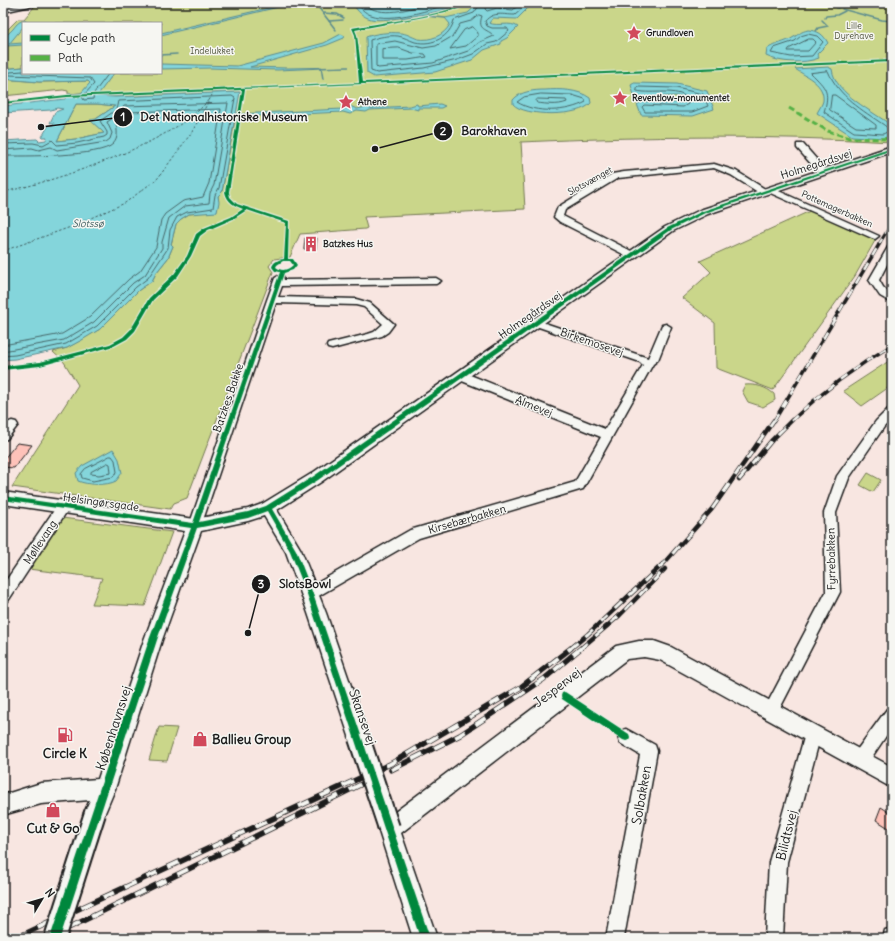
<svg xmlns="http://www.w3.org/2000/svg" width="895" height="941" font-family="Delius,sans-serif">
  <style>
    .green { fill: #cad68a; stroke: #737953 }
    .water { fill: #84d5db; stroke: #5a8b8f; fill-rule: evenodd }
    .lines { fill: none; stroke-linecap: round; stroke-linejoin: round }
    .shore { stroke: #466668; stroke-width: 1 }
    .stream { stroke: #5a8b8f; stroke-width: 1.5 }
    .ferry { stroke: #405d5f; stroke-width: 1; stroke-dasharray: 2.5 2; stroke-linecap: butt }
    .building { fill: #fec2b9; stroke: #1c1c1c }
    .minor-casing { stroke: #1c1c1c; stroke-width: 3 }
    .tertiary-casing { stroke: #1c1c1c; stroke-width: 3 }
    .minor { fill: #f6f6f2; fill-rule: evenodd }
    .tertiary { fill: #f6f6f2; fill-rule: evenodd }
    .rail-far3-casing { stroke: #1c1c1c; stroke-width: 3 }
    .rail-far2-casing { stroke: #1c1c1c; stroke-width: 3.5 }
    .rail-far1-casing { stroke: #1c1c1c; stroke-width: 4.5 }
    .rail-casing { stroke: #1c1c1c; stroke-width: 5.5 }
    .rail-far3 { stroke: #f6f6f2; stroke-width: 2; stroke-dasharray: 6; stroke-linecap: butt }
    .rail-far2 { stroke: #f6f6f2; stroke-width: 2.5; stroke-dasharray: 8; stroke-linecap: butt }
    .rail-far1 { stroke: #f6f6f2; stroke-width: 3; stroke-dasharray: 10; stroke-linecap: butt }
    .rail { stroke: #f6f6f2; stroke-width: 4; stroke-dasharray: 12; stroke-linecap: butt }
    .tertiary-bridge-casing { stroke: #1c1c1c; stroke-width: 24; stroke-linecap: butt }
    .tertiary-bridge { stroke: #f6f6f2; stroke-width: 20 }
    .quiet { stroke: #55b145; stroke-width: 3; stroke-dasharray: 6 3; stroke-linecap: butt }
    .cycleway-casing { stroke: #f6f6f2; stroke-width: 2 }
    .cycleway { fill: #00873e; fill-rule: evenodd }
    .labels { text-anchor: middle; stroke-width: 3; stroke-linejoin: round; paint-order: stroke }
    .far-park-label { font-size: 9px; fill: #50543d; stroke: #f6f6f2 }
    .far-poi-label { font-size: 9px; font-weight: bold; fill: #1c1c1c; stroke: #f6f6f2; text-anchor: start }
    .far-street-label { font-size: 9px; fill: #1c1c1c; stroke: #f6f6f2 }
    .far-water-label { font-size: 10px; font-style: italic; fill: #405d5f; stroke: #f6f6f2 }
    .street-label { font-size: 11px; fill: #1c1c1c; stroke: #f6f6f2 }
    .near-street-label { font-size: 13px; fill: #1c1c1c; stroke: #f6f6f2 }
    .near-poi-label { font-size: 13px; font-weight: bold; fill: #1c1c1c; stroke: #f6f6f2 }
    .leader { fill: none; stroke: #1c1c1c; stroke-width: 1.5 }
    .callout-dot { fill: #1c1c1c; stroke: #f6f6f2; stroke-width: 1.5 }
    .mark-label { font-size: 12px; text-anchor: middle; font-weight: bold; fill: #fff }
    .callout-label { font-size: 12px; text-anchor: middle; font-weight: bold; fill: #1c1c1c; stroke: #f6f6f2; stroke-width: 3; stroke-linejoin: round; paint-order: stroke }
  </style>
  <rect width="100%" height="100%" fill="#f8e6e1"/>
  <filter id="ink" filterUnits="userSpaceOnUse"><feTurbulence type="fractalNoise" baseFrequency=".025" numOctaves="2"/><feDisplacementMap in="SourceGraphic" scale="8" xChannelSelector="R" yChannelSelector="G"/><feConvolveMatrix kernelMatrix="1 2 1 2 8 2 1 2 1" color-interpolation-filters="sRGB"/></filter>
  <g filter="url(#ink)">
    <!-- green -->
    <g class="green">
      <path d="M30 3H892V60L883 61 892 63V142C769 135 645 136 521 142L525 209 364 217 367 228 365 229 300 234 290 257 274 259 269 266 273 272 187 498 174 503 170 509 12 487 78 385 64 362 53 352 67 348 100 329 139 290 152 281 156 273 168 258 173 246 171 245 176 224 181 219 189 214 198 213 218 201V196L222 192 240 92 115 97 96 96 114 73H161V23H23V67L3 69V34L18 19H24L34 7 28 5Z"/>
      <polygon points="3,79 39,82 88,81 91,83 81,93 68,94 68,91 63,90 3,96"/>
      <polygon points="76,104 97,104 115,106 96,119 95,124 104,133 76,139 57,141"/>
      <polygon points="810,211 876,239 855,276 773,390 716,368 715,323 682,298 711,272 700,261"/>
      <polygon points="892,359 892,385 862,406 843,391"/>
      <path d="M745 385C756 384 766 387 774 394L775 400 763 407 748 402 742 391Z"/>
      <polygon points="868,473 881,480 873,492 860,485"/>
      <polygon points="62,518 172,532 145,606 92,604 102,578 28,569"/>
      <polygon points="159,727 177,728 167,761 149,760"/>
    </g>
    <!-- water -->
    <g class="water">
      <polygon points="301,3 287,5 161,35 161,33 281,5"/>
      <path d="M355 3H464C452 10 385 23 371 19 363 17 357 11 353 4Z"/>
      <path d="M479 3H533L517 19 493 18 489 23C498 27 510 21 518 27L507 38 501 41V44L484 50 472 60 435 72 374 77 367 73 366 37C376 33 389 32 400 33 406 33 412 37 418 39 430 41 444 36 450 24L445 18 468 13Z"/>
      <path d="M22 21H26L27 23H23V27L9 44 23 43V45L7 46 3 51C3 37 4 38 13 29 16 25 18 22 22 21Z"/>
      <path d="M808 30C819 31 823 34 828 43L817 54 819 58C804 64 780 63 766 56L767 49C775 43 785 43 794 37 801 33 800 32 808 30Z"/>
      <polygon points="341,34 345,36 344,38 327,45 250,67 287,68 349,67 347,67 278,70 210,68 161,69 161,64 237,66 324,43"/>
      <path d="M23 67V73H114L97 96 115 97 240 92 236 114 343 109 350 106 357 109 366 107 370 108 410 106 417 104 418 106 440 104 445 106 441 108H418V110L411 108 370 110 366 112 357 111 350 114 343 112 235 117 222 192 218 196 219 202 217 212 189 214 181 219 176 224 171 244 173 246 168 258 156 273 152 281 139 290 100 329 82 340 67 348 15 359 3 360V141L37 139 39 141 46 140 47 137H42L48 126 53 125 54 123H50L55 112 63 109 57 108 51 110 3 113V106L65 99 68 94 81 93 90 83 88 81 39 82 3 79V69ZM76 104H97L115 106 96 119 90 120 104 133 76 139 57 141Z"/>
      <path d="M828 67 832 69C835 94 873 111 892 126V135L884 138 852 136 817 113C819 109 822 105 823 101 825 84 807 77 795 69Z"/>
      <path d="M634 83 677 84 707 91 714 109 693 116 641 115 637 104C651 97 679 106 686 101L683 98 677 96 643 97 634 95 631 85Z"/>
      <path d="M545 90C559 89 578 89 590 98L591 103C580 117 524 117 513 104V100C520 91 535 90 545 90Z"/>
      <path d="M113 449 119 459 122 473C120 475 118 479 116 481 107 486 87 485 78 481L76 473 82 466Z"/>
    </g>
    <g class="lines">
      <!-- shore -->
      <g class="shore">
        <path d="M357 3C360 8 365 13 371 15 393 23 431 9 453 3"/>
        <path d="M363 3C381 20 410 8 431 3"/>
        <path d="M481 3 474 13 454 20C450 37 433 46 415 42 409 40 404 37 398 36 388 35 379 37 370 40L371 71 377 73 424 68 457 60 473 54 487 44 496 42 509 31 507 28H492L487 26 485 21C494 11 503 15 515 15L529 3"/>
        <polyline points="486,3 485,9 487,11 497,8 513,10 521,3"/>
        <path d="M479 15 482 16C477 31 487 28 494 36L480 42 468 51 433 63 378 68 376 66V44L395 41 423 48 436 46 453 36 460 24 471 21Z"/>
        <polygon points="473,27 478,33 478,36 466,46 450,49 464,30"/>
        <polygon points="808,34 817,36 823,42 812,56 791,57 771,53 774,48 795,41 801,36"/>
        <polygon points="809,39 813,39 816,42 808,51 788,51 789,49"/>
        <polygon points="399,48 413,53 425,54 427,57 408,60 382,60 382,49"/>
        <polyline points="23,71 10,72 9,75 90,78 94,84 82,97 84,100 93,99 94,93 109,73"/>
        <path d="M828 71C839 97 862 110 884 125L889 129V131L883 134 854 132 824 112C830 91 826 88 811 73Z"/>
        <path d="M638 87 676 88 703 94 708 106 692 112H645L642 107 644 105 683 107 688 104 689 99C676 87 653 95 637 91Z"/>
        <path d="M541 94 572 95 585 99 586 102C567 112 536 114 517 102L524 97Z"/>
        <polygon points="832,95 835,95 876,125 876,128 856,127 830,110"/>
        <path d="M538 99 566 100 567 102C557 106 547 104 537 103L536 101Z"/>
        <polyline points="3,144 33,143 43,145 52,140 57,145 77,143 104,137 107,135 107,132 100,121 116,110 118,101 232,96 235,98 219,188 215,195 213,208 187,212 177,217 170,230 168,248 148,278 136,287 97,326 66,344 15,355 3,356"/>
        <polyline points="3,150 32,148 39,150 51,147 57,150 106,142 110,139 112,133 107,122 119,114 124,106 228,103 214,185 210,193 209,203 185,206 169,218 162,242 162,248 145,275 133,283 94,322 64,340 3,351"/>
        <path d="M3 156C23 156 101 157 113 144 119 138 117 130 116 123L128 112 221 109 209 183 203 197 183 201 165 214 161 220 156 247 140 271 129 279 90 317 62 334 3 345"/>
        <polygon points="110,456 112,456 115,460 117,472 113,477 93,481 82,478 81,474 85,469"/>
        <polygon points="108,463 110,464 111,473 99,475 91,474 91,472"/>
      </g>
      <!-- stream -->
      <g class="stream">
        <polyline points="277,3 275,6 277,7"/>
        <polyline points="315,3 336,30"/>
        <polyline points="837,8 843,5 842,3"/>
        <polyline points="842,9 882,20 892,21"/>
        <polyline points="323,13 337,14 344,18"/>
        <polyline points="426,16 445,18"/>
        <polyline points="825,18 826,16 837,15 845,11"/>
        <polyline points="329,21 343,20"/>
        <polyline points="816,31 818,28 828,26 822,20"/>
        <polyline points="161,55 177,54"/>
        <polyline points="321,67 323,79"/>
      </g>
      <!-- ferry -->
      <g class="ferry">
        <path d="M3 192C54 182 179 141 209 99"/>
        <polyline points="3,251 68,228 125,203 158,178 192,132 212,95"/>
      </g>
    </g>
    <!-- building -->
    <g class="building">
      <polygon points="305,238 317,238 316,249 304,249"/>
      <polygon points="17,443 32,445 14,468 3,467 3,460"/>
      <polygon points="881,807 892,814 892,830 876,820"/>
    </g>
    <g class="lines">
      <!-- minor casing -->
      <g class="minor-casing">
        <g id="minor">
          <polygon points="32,3 44,3 3,12 3,8"/>
          <polygon points="797,144 803,144 826,170 826,174 820,174 797,148"/>
          <polygon points="714,164 736,171 765,189 772,188 879,236 875,239 872,238 768,192 764,194 761,194 731,175 714,168 618,178 565,210 563,216 635,253 636,255 635,257 629,257 560,222 554,217 558,207 612,174 624,172"/>
          <polygon points="892,244 892,255 879,280 883,287 892,296 892,303 880,296 869,280 888,247"/>
          <polygon points="280,275 283,276 284,280 436,278 441,281 436,284 282,286 278,297 356,299 370,303 394,324 388,332 382,336 332,349 328,348 327,346 328,344 368,334 374,332 383,324 364,307 356,305 276,303 201,526 200,530 195,531 190,530 189,526 267,300 275,278"/>
          <polygon points="536,320 648,358 662,325 666,324 671,327 658,360 653,364 583,489 419,538 315,598 310,600 305,598 303,594 305,590 410,530 575,482 601,437 457,379 456,376 457,373 465,373 605,429 643,365 640,362 533,325 531,323"/>
          <polygon points="892,408 892,419 884,427 849,478 836,513 840,592 776,716 771,719 766,716 763,711 766,706 826,592 824,513 837,476 876,421 888,409"/>
          <path d="M12 421 16 422 18 425 7 439 3 440C3 432 2 424 12 421Z"/>
          <polygon points="63,502 67,503 69,507 67,511 8,601 3,603 3,585 59,503"/>
          <polygon points="892,706 892,727 866,766 860,768 854,766 852,760 854,754 887,709"/>
          <polygon points="813,726 819,728 821,734 787,862 783,938 765,938 769,862 805,734 807,728"/>
          <polygon points="626,729 655,745 657,751 624,938 606,938 640,755 620,743 618,737 620,731"/>
          <polygon points="892,928 892,938 883,938 885,930"/>
        </g>
      </g>
      <!-- tertiary casing -->
      <g class="tertiary-casing">
        <g id="tertiary">
          <polygon points="892,146 892,152 708,214 673,231 321,482 277,510 301,550 326,613 369,738 366,745 359,748 352,745 308,613 286,552 264,516 248,521 201,531 162,640 115,789 102,820 95,824 88,820 84,813 90,800 41,804 3,815 3,795 41,783 98,779 144,640 185,531 3,504 3,492 195,519 248,509 262,504 311,474 665,227 700,210"/>
          <polygon points="639,641 654,641 671,647 892,767 892,788 660,660 644,657 627,659 401,833 437,938 413,938 378,828 381,820 391,815 616,646"/>
        </g>
      </g>
      <!-- minor -->
      <use href="#minor" class="minor"/>
      <!-- tertiary -->
      <use href="#tertiary" class="tertiary"/>
      <!-- rail-far3 casing -->
      <g class="rail-far3-casing">
        <polyline id="rail-far3" points="879,244 892,223"/>
      </g>
      <!-- rail-far2 casing -->
      <g class="rail-far2-casing">
        <g id="rail-far2">
          <polyline points="774,421 880,243"/>
          <path d="M791 421C822 392 855 367 892 345"/>
        </g>
      </g>
      <!-- rail-far1 casing -->
      <g class="rail-far1-casing">
        <g id="rail-far1">
          <polyline points="739,480 772,440 792,420"/>
          <polyline points="570,649 588,634 665,562 712,509 774,420"/>
          <polyline points="580,649 619,616 665,569"/>
        </g>
      </g>
      <!-- rail casing -->
      <g class="rail-casing">
        <g id="rail">
          <polyline points="391,770 460,735 544,679 581,648"/>
          <polyline points="16,938 390,764 521,687 571,648"/>
          <polyline points="48,938 376,777"/>
        </g>
      </g>
      <!-- rail-far3 -->
      <use href="#rail-far3" class="rail-far3"/>
      <!-- rail-far2 -->
      <use href="#rail-far2" class="rail-far2"/>
      <!-- rail-far1 -->
      <use href="#rail-far1" class="rail-far1"/>
      <!-- rail -->
      <use href="#rail" class="rail"/>
      <!-- tertiary-bridge casing -->
      <g class="tertiary-bridge-casing">
        <g id="tertiary-bridge">
          <polyline points="359,738 389,828"/>
          <polyline points="55,938 95,813"/>
        </g>
      </g>
      <!-- tertiary-bridge -->
      <use href="#tertiary-bridge" class="tertiary-bridge"/>
      <!-- quiet -->
      <polyline class="quiet" points="789,108 828,131 850,138 892,139"/>
      <!-- cycleway casing -->
      <g class="cycleway-casing">
        <g id="cycleway">
          <path d="M467 3H470L458 9 424 17 355 30 357 35 363 82 892 60V62L245 89 229 192 230 197 237 204 289 221 288 259H293L297 265 293 270 284 273 199 522 248 512 266 506 314 476 667 228 703 211 892 148V150L705 213 671 230 318 480 272 509 296 550 313 594 430 938H420L307 594 290 551 267 511 248 518 197 528 157 640 60 938H50L149 640 191 528 3 500V496L193 523 280 272 275 271 272 267C273 262 279 259 284 259L286 223 247 210 233 219 208 230 200 236 191 256 178 276 153 300 135 331 127 339 114 346 40 366 3 370V366L40 362 110 344 123 337 131 329 149 298 174 274 187 256 196 234 204 228 231 217 243 209C235 206 227 202 225 192L242 90 67 97 3 104V102L67 95 359 83 355 35 352 28C390 21 431 18 467 3ZM283 261H290L293 265C288 270 282 272 276 267L277 265Z"/>
          <polygon points="565,692 629,734 630,737 629,740 626,741 623,740 562,699 561,696 562,693"/>
        </g>
      </g>
      <!-- cycleway -->
      <use href="#cycleway" class="cycleway"/>
    </g>
  </g>
  <!-- icons -->
  <defs>
    <g id="sight-bare" transform="scale(1.2)"><path d="M0-6L1.8-2.2L6-1.7L2.9 1.2L3.7 5.4L0 3.3L-3.7 5.4L-2.9 1.2L-6-1.7L-1.8-2.2Z" fill="#d1495b" stroke="#f6f6f2" stroke-width="2.5" paint-order="stroke"/></g>
    <g id="building-bare" transform="scale(1.2)"><path d="M-4-6H4V6H1V3H-1V6H-4ZM-2.5-4.3h1.7v1.8h-1.7ZM.8-4.3h1.7v1.8H.8ZM-2.5-1h1.7V.8h-1.7ZM.8-1h1.7V.8H.8Z" fill="#d1495b" stroke="#f6f6f2" stroke-width="2.5" paint-order="stroke"/></g>
    <g id="fuel-bare" transform="scale(1.2)"><path d="M-5.5-6h7V0h2V4h1.3V-2.5L3-4.5l.8-.8L6-3V5H2.5V1h-1V6h-7ZM-4.2-4.7v3.2H.2V-4.7Z" fill="#d1495b" stroke="#f6f6f2" stroke-width="2.5" paint-order="stroke"/></g>
    <g id="shop-bare" transform="scale(1.2)"><path d="M-5-2.5h2.3a2.7 3.5 0 0 1 5.4 0H5L5.5 6h-11ZM-1.5-2.5h3a1.5 2.3 0 0 0-3 0Z" fill="#d1495b" stroke="#f6f6f2" stroke-width="2.5" paint-order="stroke"/></g>
  </defs>
  <g fill-rule="evenodd">
    <use href="#sight-bare" x="634" y="33"/>
    <use href="#sight-bare" x="620" y="98"/>
    <use href="#sight-bare" x="346" y="102"/>
    <use href="#building-bare" x="311" y="244"/>
    <use href="#fuel-bare" x="65" y="735"/>
    <use href="#shop-bare" x="200" y="739"/>
    <use href="#shop-bare" x="53" y="810"/>
  </g>
  <g class="labels">
    <!-- far-park labels -->
    <g class="far-park-label">
      <text x="854" y="29">Lille<tspan x="854" dy="10">Dyrehave</tspan></text>
      <text x="212" y="54">Indelukket</text>
    </g>
    <!-- far-poi labels -->
    <g class="far-poi-label">
      <text x="646" y="36">Grundloven</text>
      <text x="632" y="101">Reventlow-monumentet</text>
      <text x="358" y="105">Athene</text>
      <text x="323" y="247">Batzkes Hus</text>
    </g>
    <!-- far-street labels -->
    <g class="far-street-label">
      <text transform="translate(590 181) rotate(-29)" y="3">Slotsvænget</text>
      <text transform="translate(837 209) rotate(24)" y="3">Pottemagerbakken</text>
    </g>
    <!-- far-water labels -->
    <g class="far-water-label">
      <text x="88" y="227">Slotssø</text>
    </g>
    <!-- street labels -->
    <g class="street-label">
      <text transform="translate(816 164) rotate(-18)" y="4">Holmegårdsvej</text>
      <text transform="translate(530 315) rotate(-35)" y="4">Holmegårdsvej</text>
      <text transform="translate(592 342) rotate(19)" y="4">Birkemosevej</text>
      <text transform="translate(228 398) rotate(-71)" y="4">Batzkes Bakke</text>
      <text transform="translate(534 406) rotate(22)" y="4">Almevej</text>
      <text transform="translate(101 502) rotate(8)" y="4">Helsingørsgade</text>
      <text transform="translate(467 519) rotate(-16)" y="4">Kirsebærbakken</text>
      <text transform="translate(40 542) rotate(-56)" y="4">Møllevang</text>
      <text transform="translate(831 559) rotate(-91)" y="4">Fyrrebakken</text>
    </g>
    <!-- near-street labels -->
    <g class="near-street-label">
      <text transform="translate(557 687) rotate(-37)" y="5">Jespervej</text>
      <text transform="translate(363 717) rotate(71)" y="5">Skansevej</text>
      <text transform="translate(113 728) rotate(-72)" y="5">Københavnsvej</text>
      <text transform="translate(641 795) rotate(-80)" y="5">Solbakken</text>
      <text transform="translate(786 835) rotate(-76)" y="5">Bilidtsvej</text>
    </g>
    <!-- near-poi labels -->
    <g class="near-poi-label">
      <text x="212" y="744" text-anchor="start">Ballieu Group</text>
      <text x="65" y="758">Circle K</text>
      <text x="53" y="833">Cut &amp; Go</text>
    </g>
  </g>
  <!-- callouts -->
  <path class="leader" d="M41 127L123 117M375 149L443 131M248 633L261 584"/>
  <g class="callout-dot">
    <circle cx="41" cy="127" r="4"/>
    <circle cx="375" cy="149" r="4"/>
    <circle cx="248" cy="633" r="4"/>
    <circle cx="123" cy="117" r="10"/>
    <circle cx="443" cy="131" r="10"/>
    <circle cx="261" cy="584" r="10"/>
  </g>
  <g class="mark-label">
    <text x="123" y="121">1</text>
    <text x="443" y="135">2</text>
    <text x="261" y="588">3</text>
  </g>
  <g class="callout-label">
    <text x="224" y="121">Det Nationalhistoriske Museum</text>
    <text x="494" y="135">Barokhaven</text>
    <text x="305" y="588">SlotsBowl</text>
  </g>
  <!-- margin -->
  <rect width="895" height="941" fill="none" stroke="#f6f6f2" stroke-width="16"/>
  <rect x="8" y="8" width="879" height="925" fill="none" stroke="#1c1c1c" stroke-width="1.5" filter="url(#ink)"/>
  <!-- legend -->
  <rect x="22" y="22" width="140" height="52" fill="#f6f6f2" stroke="#9f9f9c"/>
  <rect x="30" y="35" width="20" height="6" fill="#00873e" stroke="#9f9f9c"/>
  <text x="58" y="42" font-size="12" fill="#1c1c1c">Cycle path</text>
  <rect x="30" y="55" width="20" height="6" fill="#55b145" stroke="#9f9f9c"/>
  <text x="58" y="62" font-size="12" fill="#1c1c1c">Path</text>
  <!-- north arrow -->
  <g transform="translate(42 899) rotate(52)" stroke="#f6f6f2" stroke-width="3" paint-order="stroke">
  <path d="M0-3L7 15L0 10L-7 15Z" fill="#1c1c1c"/>
  <text y="-6" font-size="11" font-weight="bold" text-anchor="middle" fill="#1c1c1c">N</text>
  </g>
</svg>
